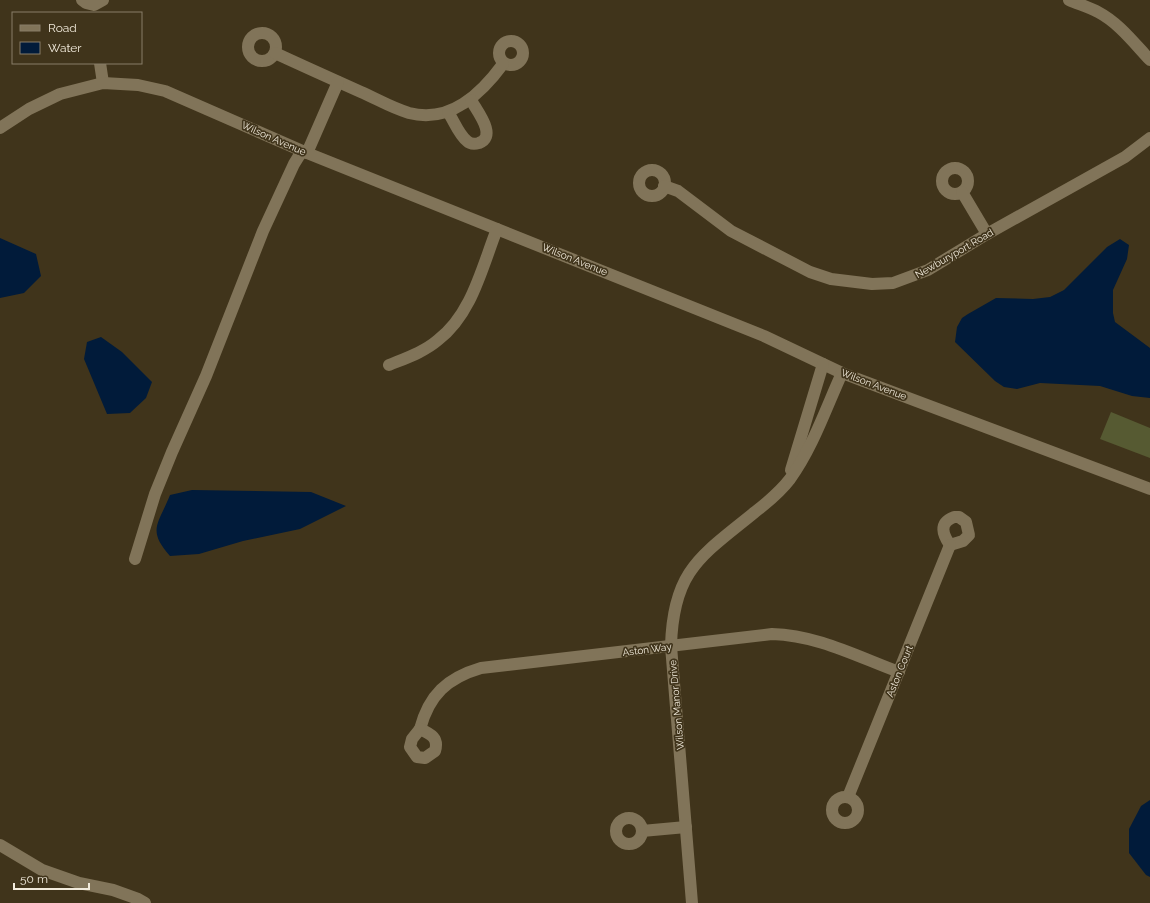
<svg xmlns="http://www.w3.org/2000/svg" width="1150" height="903" font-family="Raleway,sans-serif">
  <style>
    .green { fill: #565a32 }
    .water { fill: #011b3a }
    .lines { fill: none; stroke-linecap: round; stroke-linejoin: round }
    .minor { stroke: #817459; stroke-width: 12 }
    .labels { text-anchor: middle; stroke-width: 3.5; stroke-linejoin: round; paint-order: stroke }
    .street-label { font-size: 10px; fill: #f1eadb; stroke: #40341b }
  </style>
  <rect width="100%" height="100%" fill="#40341b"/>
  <!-- green -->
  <polygon class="green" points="1111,412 1150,428 1150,458 1100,439"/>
  <!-- water -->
  <g class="water">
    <polygon points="0,238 36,254 41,276 24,293 0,298"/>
    <polygon points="1120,239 1129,245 1127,259 1113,290 1113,313 1115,322 1150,348 1150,398 1132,396 1100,386 1040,383 1017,389 1004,387 995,381 955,342 957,327 962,318 968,314 996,298 1033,299 1050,297 1064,290 1107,247"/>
    <polygon points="101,337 122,352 152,382 146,398 130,413 107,414 84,359 87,342"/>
    <path d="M192 490 311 492 346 506 300 529 243 541 199 554 170 556C147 530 158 525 170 495Z"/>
    <polygon points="1150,800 1150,877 1146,875 1129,853 1129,829 1141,806"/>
  </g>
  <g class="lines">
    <!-- minor -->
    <g class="minor">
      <polyline points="82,0 86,3 94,5 103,0"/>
      <path d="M1069 0C1078 4 1089 7 1098 12 1119 23 1134 43 1150 60"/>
      <circle cx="262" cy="47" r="14"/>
      <circle cx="511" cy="53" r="12"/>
      <path d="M275 53C303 66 332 79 361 92 377 99 392 108 409 113 450 124 481 94 503 64"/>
      <polyline points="100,63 103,83"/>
      <path d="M448 112C454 121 459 135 467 141 470 144 475 144 479 143 498 136 476 110 471 100"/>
      <polyline points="0,128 29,109 60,94 103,83 138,85 165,91 307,153 764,336 842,373 1150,489"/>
      <polyline points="307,153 338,82"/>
      <circle cx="955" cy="181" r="13"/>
      <circle cx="652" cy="183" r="13"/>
      <polyline points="664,186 678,191 731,231 810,272 831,279 872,284 893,283 928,270 987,234 1125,157 1150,138"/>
      <polyline points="962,192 987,234"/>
      <path d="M389 365C406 358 424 352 438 340 472 314 482 267 497 229"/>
      <polyline points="791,470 823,364"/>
      <path d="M954 517H959L966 522 969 535 963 541 950 545C943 535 938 523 954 517Z"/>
      <polyline points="135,559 155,494 172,452 206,376 263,231 294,164 302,151"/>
      <path d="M420 729C429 695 447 678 481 668L772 634C817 635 858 657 899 672"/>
      <path d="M420 729C431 734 439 738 435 751L425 758 417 757 410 747 412 739Z"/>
      <polyline points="848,797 950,545"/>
      <circle cx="845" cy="810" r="13"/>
      <circle cx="629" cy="831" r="13"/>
      <polyline points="642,831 686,827"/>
      <polyline points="0,845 42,870 79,883 113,890 138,899 145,903"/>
      <path d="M692 903 671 646C673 570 701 556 755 512 768 502 780 492 790 479 813 447 826 408 842 373"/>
    </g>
  </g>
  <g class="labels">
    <!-- street labels -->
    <g class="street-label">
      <text transform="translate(274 138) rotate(24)" y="4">Wilson Avenue</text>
      <text transform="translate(954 253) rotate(-30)" y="4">Newburyport Road</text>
      <text transform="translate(575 259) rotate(22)" y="4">Wilson Avenue</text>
      <text transform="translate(874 384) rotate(21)" y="4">Wilson Avenue</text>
      <text transform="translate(647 649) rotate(-7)" y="4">Aston Way</text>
      <text transform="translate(899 671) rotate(-68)" y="4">Aston Court</text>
      <text transform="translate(676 705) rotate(-95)" y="4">Wilson Manor Drive</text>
    </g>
  </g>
  <!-- legend -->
  <rect x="12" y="12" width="130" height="52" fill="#40341b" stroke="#877d68"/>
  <rect x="20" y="25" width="20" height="6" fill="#817459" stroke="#877d68"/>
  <text x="48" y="32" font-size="12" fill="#f1eadb">Road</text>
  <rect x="20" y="42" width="20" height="12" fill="#011b3a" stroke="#877d68"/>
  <text x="48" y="52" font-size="12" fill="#f1eadb">Water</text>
  <!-- scale -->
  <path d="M14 883v6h75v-6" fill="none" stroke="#f1eadb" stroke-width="2"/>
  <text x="20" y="883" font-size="12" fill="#f1eadb" stroke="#40341b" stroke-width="3" paint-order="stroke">50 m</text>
</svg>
